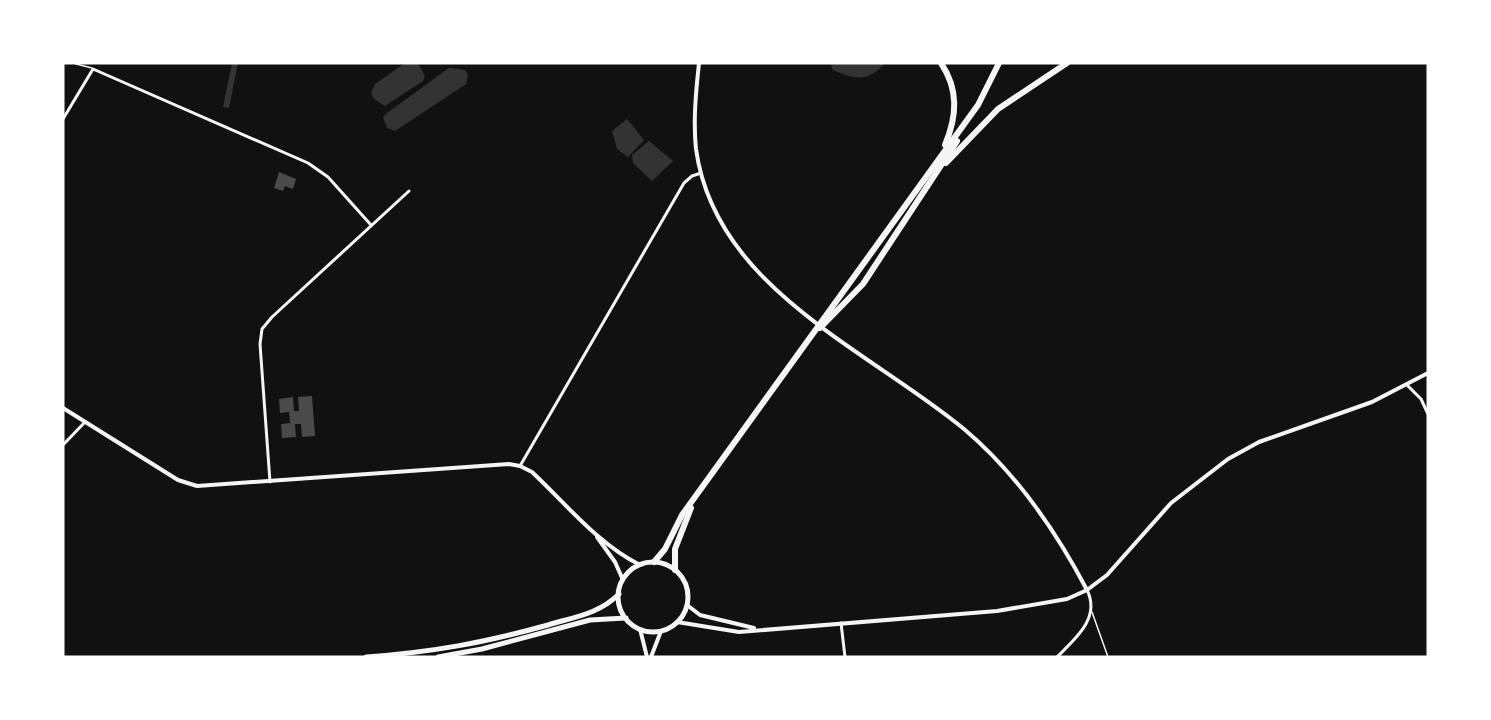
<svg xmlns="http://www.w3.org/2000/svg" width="1491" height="720" font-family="Raleway,sans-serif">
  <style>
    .water { fill: #333 }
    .building { fill: #4a4a4a }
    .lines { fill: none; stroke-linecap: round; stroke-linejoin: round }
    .service { stroke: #f5f5f5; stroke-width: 1.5 }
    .minor { stroke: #f5f5f5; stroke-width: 3 }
    .tertiary { stroke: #f5f5f5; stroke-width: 4 }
    .primary { stroke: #f5f5f5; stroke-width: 5 }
    .motorway { stroke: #f5f5f5; stroke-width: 6 }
  </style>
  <rect width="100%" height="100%" fill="#111"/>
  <!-- water -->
  <g class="water">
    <polygon points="232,63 238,63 229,108 223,107"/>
    <polygon points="405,63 418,63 425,76 423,81 385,106 374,99 371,93 375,84"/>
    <path d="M830 63H885C869 82 855 80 833 70Z"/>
    <polygon points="449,68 465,70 468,75 466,84 395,131 387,128 383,117 387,113"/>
    <polygon points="627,119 644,140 628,157 617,149 612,131"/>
    <polygon points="649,141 673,161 652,181 633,163 632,155"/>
  </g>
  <!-- building -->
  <g class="building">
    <polygon points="279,172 296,179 293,189 285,186 283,191 274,188"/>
    <polygon points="312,396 315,436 302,437 301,424 295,424 296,437 282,438 281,424 290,423 289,412 280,413 279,399 293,397 294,411 299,411 298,397"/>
  </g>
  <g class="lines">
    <!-- service -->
    <g class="service">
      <polyline points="76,64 92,68"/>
      <polyline points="1092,612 1108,657"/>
    </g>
    <!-- minor -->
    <g class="minor">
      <polyline points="63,119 93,69 308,163 328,177 371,225"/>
      <polyline points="1407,385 1421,399 1428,414"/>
      <polyline points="63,445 85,422"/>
      <polyline points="520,466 684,183 692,176 701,173"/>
      <polyline points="270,482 260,344 262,329 272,317 409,191"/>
      <polyline points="841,623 845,657"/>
      <path d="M1057 657C1075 639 1101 618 1087 590"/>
    </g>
    <!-- tertiary -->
    <g class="tertiary">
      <path d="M699 63C696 91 693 121 696 149 715 288 867 349 964 429 1015 472 1056 531 1087 590"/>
      <path d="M63 408 178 480 197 486 509 464 520 466 532 472C566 504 598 544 640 565"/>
      <polyline points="597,537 615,562 623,580"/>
      <polyline points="687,605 700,615 754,628"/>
      <polyline points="677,622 739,632 997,611 1067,599 1087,590 1107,575 1171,503 1228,459 1259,442 1372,402 1428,373"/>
      <polyline points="640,629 647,657"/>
      <polyline points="651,657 661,631"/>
    </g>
    <!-- primary -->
    <g class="primary">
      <circle cx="653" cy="597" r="35"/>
      <path d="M366 657C433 652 483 643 548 625 574 617 599 614 619 594"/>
      <polyline points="438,657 482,649 590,620 626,618"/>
    </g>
    <!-- motorway -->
    <g class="motorway">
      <path d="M941 63C959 90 957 116 945 145"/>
      <polyline points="946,163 998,109 1067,63"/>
      <polyline points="820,328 863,284 957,141"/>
      <polyline points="654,562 665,549 682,515 978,105 999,63"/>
      <polyline points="675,570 675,549 691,508"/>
    </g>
  </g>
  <!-- border -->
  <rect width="1491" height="720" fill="none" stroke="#ffffff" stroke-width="129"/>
</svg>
